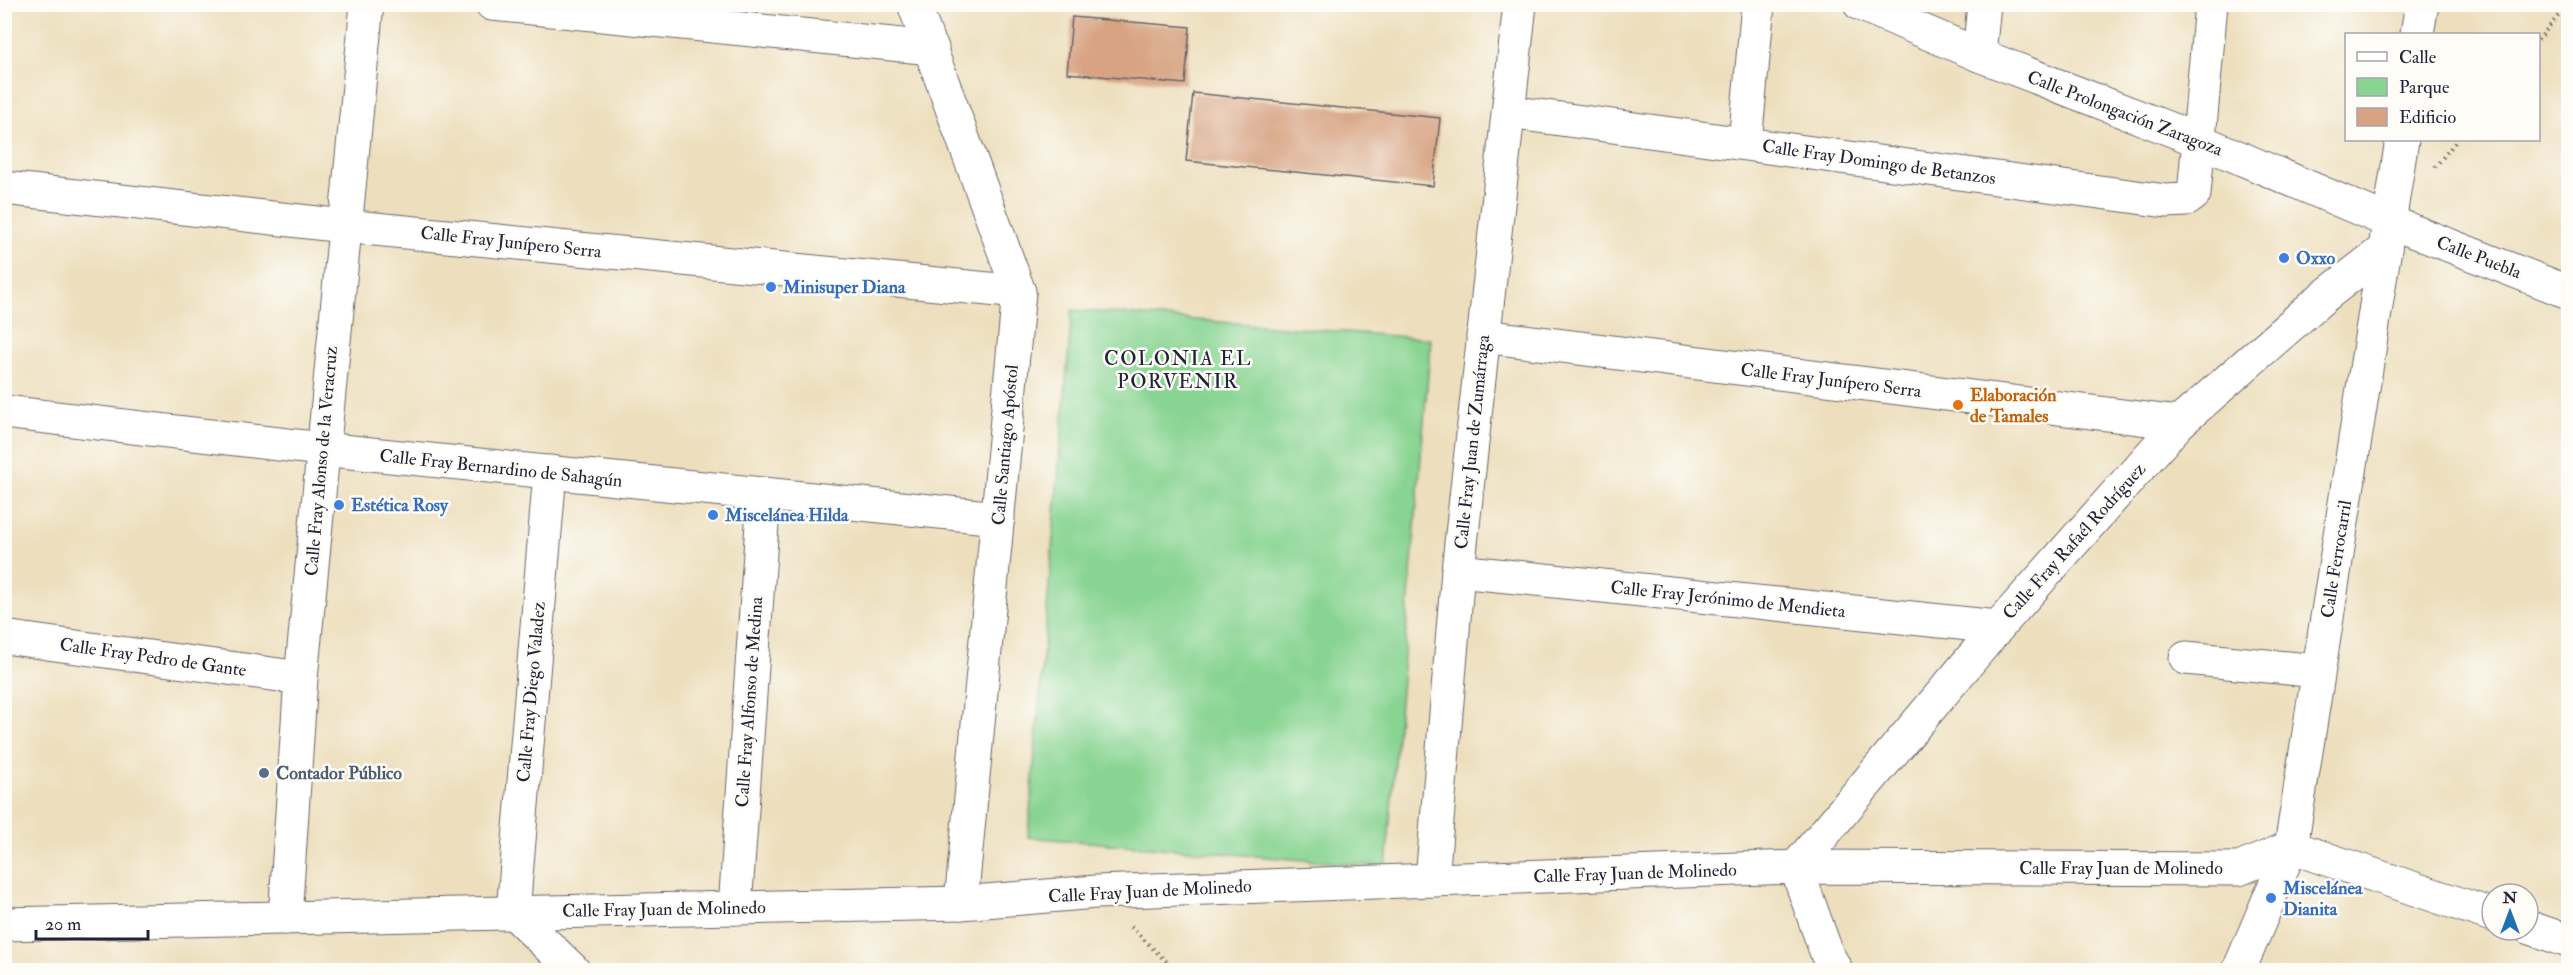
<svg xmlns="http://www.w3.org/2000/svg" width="2573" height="975" font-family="'IM FELL Double Pica',serif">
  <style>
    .green { fill: #88d492; stroke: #557b66; stroke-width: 1.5 }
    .building { fill: #d7a382 }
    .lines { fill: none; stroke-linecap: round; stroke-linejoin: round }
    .minor-casing { stroke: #696468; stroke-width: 35 }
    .path { stroke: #696468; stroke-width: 4; stroke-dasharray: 1.5 4.5; stroke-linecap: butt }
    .minor { stroke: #fff; stroke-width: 33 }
    .shop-dot { fill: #3f7fe0; stroke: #fdfcf7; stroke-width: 2 }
    .food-dot { fill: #e8710a; stroke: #fdfcf7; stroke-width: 2 }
    .service-dot { fill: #5c6f8a; stroke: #fdfcf7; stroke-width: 2 }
    .labels { text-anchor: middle; stroke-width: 5; stroke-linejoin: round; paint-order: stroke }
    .street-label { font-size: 18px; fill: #22223b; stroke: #fdfcf7 }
    .shop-label { font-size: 18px; font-weight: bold; fill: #366cbe; stroke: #fdfcf7; text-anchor: start }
    .food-label { font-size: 18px; font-weight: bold; fill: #c56008; stroke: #fdfcf7; text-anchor: start }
    .service-label { font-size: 18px; font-weight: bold; fill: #4e5e75; stroke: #fdfcf7; text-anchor: start }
    .neighbourhood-label { font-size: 20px; letter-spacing: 1.5px; fill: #22223b; stroke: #fdfcf7 }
  </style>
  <rect width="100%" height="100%" fill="#fdfcf7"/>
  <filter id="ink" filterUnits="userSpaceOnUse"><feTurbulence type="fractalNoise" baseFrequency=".0167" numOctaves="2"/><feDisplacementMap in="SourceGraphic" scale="12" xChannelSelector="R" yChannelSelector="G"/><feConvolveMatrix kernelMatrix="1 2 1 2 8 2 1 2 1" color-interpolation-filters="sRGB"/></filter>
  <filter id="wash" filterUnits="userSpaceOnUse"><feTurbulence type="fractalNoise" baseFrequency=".008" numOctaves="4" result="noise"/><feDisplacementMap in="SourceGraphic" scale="24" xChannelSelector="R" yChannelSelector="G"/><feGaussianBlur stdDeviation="1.35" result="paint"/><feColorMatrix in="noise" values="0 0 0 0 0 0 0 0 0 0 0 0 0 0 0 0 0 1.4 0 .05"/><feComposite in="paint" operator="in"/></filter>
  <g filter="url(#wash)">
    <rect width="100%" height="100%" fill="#eddfbd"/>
    <!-- green -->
    <polygon class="green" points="1072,310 1431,339 1386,867 1028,837"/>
    <g id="blocks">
      <!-- building -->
      <g class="building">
        <polygon points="1072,17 1190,27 1185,84 1067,73"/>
        <polygon points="1193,93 1440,118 1433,186 1186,161"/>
      </g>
    </g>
  </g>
  <g filter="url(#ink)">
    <use href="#blocks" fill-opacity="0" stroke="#696468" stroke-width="1.5"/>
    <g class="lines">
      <!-- minor casing -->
      <g class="minor-casing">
        <g id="minor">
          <polyline points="492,4 932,48"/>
          <polyline points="914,4 1019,292 961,903"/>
          <polyline points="1860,4 1979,55 2198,140 2390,222 2568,292"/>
          <polyline points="2417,34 2422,4"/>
          <polyline points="1979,55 1984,4"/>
          <polyline points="1509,112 2166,201 2186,200 2194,194 2211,4"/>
          <polyline points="1745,143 1758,4"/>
          <polyline points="4,188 344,226 1019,292"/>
          <polyline points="1483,336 2179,423"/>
          <polyline points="4,412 322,449 998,518"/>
          <polyline points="550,472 513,912 573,970"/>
          <polyline points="1458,571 1998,627"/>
          <polyline points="4,637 301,678"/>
          <polyline points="2186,658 2318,671"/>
          <polyline points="1432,880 1458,571 1520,4"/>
          <polyline points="735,908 764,496"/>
          <polyline points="285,918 301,678 367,4"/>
          <polyline points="4,924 961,903 1096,892 1796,867 2239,869 2291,847 2492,915"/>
          <polyline points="2528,927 2568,941"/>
          <polyline points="1836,970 1827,954 1796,867 1998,627 2179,423 2322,298 2385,249"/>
          <polyline points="2239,970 2291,847 2402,140"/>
        </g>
      </g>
      <!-- path -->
      <g class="path">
        <polyline points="2538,40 2568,4"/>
        <polyline points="2435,167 2457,140"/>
        <polyline points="1131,927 1175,970"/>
      </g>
      <!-- minor -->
      <use href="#minor" class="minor"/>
    </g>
  </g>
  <!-- markers -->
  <g class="shop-dot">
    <circle cx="2284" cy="258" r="6"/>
    <circle cx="771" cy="287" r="6"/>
    <circle cx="339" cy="505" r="6"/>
    <circle cx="713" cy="515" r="6"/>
    <circle cx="2271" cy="898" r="6"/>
  </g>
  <circle class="food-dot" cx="1958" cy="405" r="6"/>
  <circle class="service-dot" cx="264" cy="773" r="6"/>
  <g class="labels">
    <!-- street labels -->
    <g class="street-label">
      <text transform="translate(2125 113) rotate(21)" y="6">Calle Prolongación Zaragoza</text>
      <text transform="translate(1879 162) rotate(8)" y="6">Calle Fray Domingo de Betanzos</text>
      <text transform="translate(511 242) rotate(6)" y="6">Calle Fray Junípero Serra</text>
      <text transform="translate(2479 257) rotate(21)" y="6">Calle Puebla</text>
      <text transform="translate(1831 380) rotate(7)" y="6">Calle Fray Junípero Serra</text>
      <text transform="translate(1472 442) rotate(-84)" y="6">Calle Fray Juan de Zumárraga</text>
      <text transform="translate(1005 445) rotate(-85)" y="6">Calle Santiago Apóstol</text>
      <text transform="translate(321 461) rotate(-85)" y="6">Calle Fray Alonso de la Veracruz</text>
      <text transform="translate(501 468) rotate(6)" y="6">Calle Fray Bernardino de Sahagún</text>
      <text transform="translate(2074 541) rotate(-48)" y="6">Calle Fray Rafaél Rodríguez</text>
      <text transform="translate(2336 559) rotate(-81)" y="6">Calle Ferrocarril</text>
      <text transform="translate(1728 599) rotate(6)" y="6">Calle Fray Jerónimo de Mendieta</text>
      <text transform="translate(153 657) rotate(8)" y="6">Calle Fray Pedro de Gante</text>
      <text transform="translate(531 692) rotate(-85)" y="6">Calle Fray Diego Valadez</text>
      <text transform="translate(749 702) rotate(-86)" y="6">Calle Fray Alfonso de Medina</text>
      <text x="2121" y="874">Calle Fray Juan de Molinedo</text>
      <text transform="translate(1635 873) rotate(-2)" y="6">Calle Fray Juan de Molinedo</text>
      <text transform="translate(1150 891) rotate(-3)" y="6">Calle Fray Juan de Molinedo</text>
      <text transform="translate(664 909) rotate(-1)" y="6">Calle Fray Juan de Molinedo</text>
    </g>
    <!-- shop labels -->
    <g class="shop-label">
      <text x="2296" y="264">Oxxo</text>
      <text x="783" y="293">Minisuper Diana</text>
      <text x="351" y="511">Estética Rosy</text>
      <text x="725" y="521">Miscelánea Hilda</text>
      <text x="2283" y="894">Miscelánea<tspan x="2283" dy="21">Dianita</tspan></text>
    </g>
    <!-- food labels -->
    <g class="food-label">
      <text x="1970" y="401">Elaboración<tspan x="1970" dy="21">de Tamales</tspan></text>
    </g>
    <!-- service labels -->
    <g class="service-label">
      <text x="276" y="779">Contador Público</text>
    </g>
    <!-- neighbourhood labels -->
    <g class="neighbourhood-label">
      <text x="1178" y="365">COLONIA EL<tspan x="1178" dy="23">PORVENIR</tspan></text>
    </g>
  </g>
  <!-- margin -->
  <rect width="2573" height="975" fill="none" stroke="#fdfcf7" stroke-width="24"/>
  <!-- legend -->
  <rect x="2345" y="33" width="195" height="108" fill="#fdfcf7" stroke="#a5a5ac" stroke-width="1.5"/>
  <rect x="2357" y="52" width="30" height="9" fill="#ffffff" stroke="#a5a5ac" stroke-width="1.5"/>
  <text x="2399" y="63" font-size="18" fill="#22223b">Calle</text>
  <rect x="2357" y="78" width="30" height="18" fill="#88d492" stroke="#a5a5ac" stroke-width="1.5"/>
  <text x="2399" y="93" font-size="18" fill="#22223b">Parque</text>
  <rect x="2357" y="108" width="30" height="18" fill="#d7a382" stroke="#a5a5ac" stroke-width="1.5"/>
  <text x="2399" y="123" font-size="18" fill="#22223b">Edificio</text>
  <!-- north arrow -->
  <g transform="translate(2510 912)"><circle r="28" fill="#fdfcf7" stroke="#a5a5ac" stroke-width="1.5"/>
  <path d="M0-4.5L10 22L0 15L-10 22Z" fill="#1f6fb2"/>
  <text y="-9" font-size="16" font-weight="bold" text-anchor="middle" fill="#22223b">N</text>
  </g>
  <!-- scale -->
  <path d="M36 930v9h112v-9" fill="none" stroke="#22223b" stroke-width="3"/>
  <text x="45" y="930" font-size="18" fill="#22223b" stroke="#fdfcf7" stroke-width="4.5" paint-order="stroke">20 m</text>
</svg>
